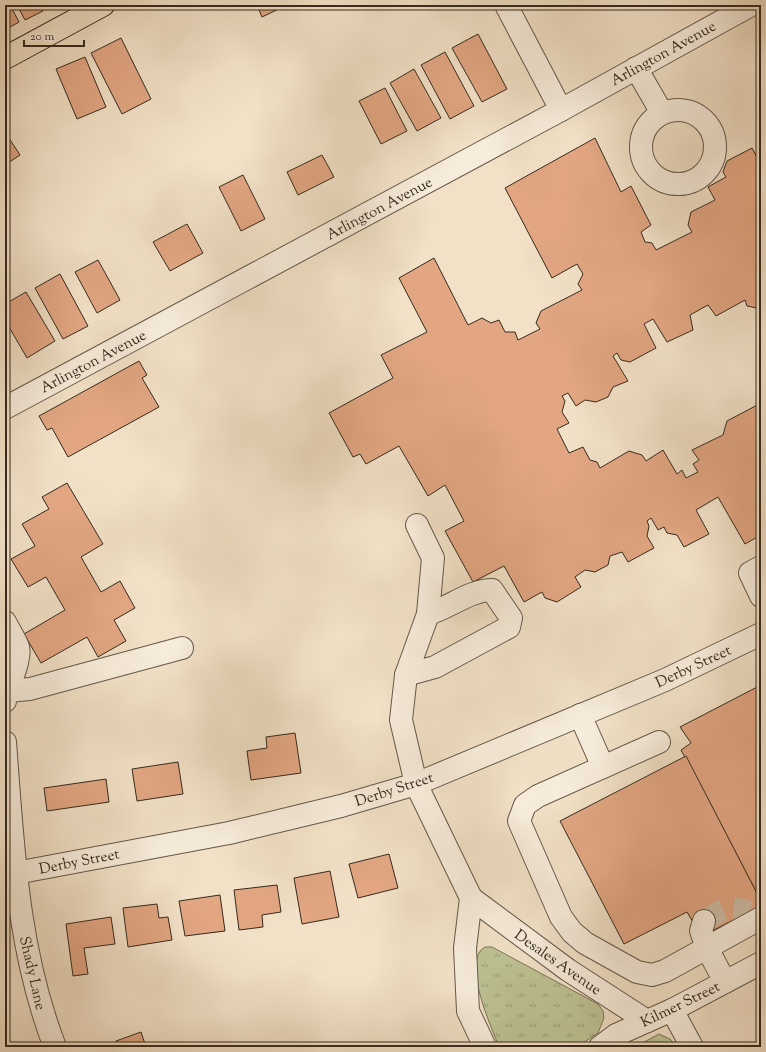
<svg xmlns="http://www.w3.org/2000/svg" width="766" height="1052" font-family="'Sorts Mill Goudy',serif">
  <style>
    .grass { fill: url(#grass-tufts); stroke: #7a7658 }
    .building { fill: #e2a683; stroke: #352a1d }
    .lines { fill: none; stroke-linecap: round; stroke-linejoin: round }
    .minor-tunnel { stroke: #ccbca5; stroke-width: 22; stroke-dasharray: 22 11; stroke-linecap: butt }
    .minor-casing { stroke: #645848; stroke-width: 24 }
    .major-casing { stroke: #352a1d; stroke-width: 24 }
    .minor { stroke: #f7ecdb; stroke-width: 22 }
    .major { stroke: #f2e1c7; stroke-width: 22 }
    .labels { text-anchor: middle; stroke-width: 3.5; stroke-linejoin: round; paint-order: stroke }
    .street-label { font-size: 15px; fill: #352a1d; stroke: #f7ecdb }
  </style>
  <defs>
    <pattern id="grass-tufts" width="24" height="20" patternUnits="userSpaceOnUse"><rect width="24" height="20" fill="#bec293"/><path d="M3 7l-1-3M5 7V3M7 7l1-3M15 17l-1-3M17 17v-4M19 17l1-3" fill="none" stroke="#9b9e77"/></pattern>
  </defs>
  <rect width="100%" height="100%" fill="#f2e1c7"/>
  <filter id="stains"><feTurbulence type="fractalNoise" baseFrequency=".005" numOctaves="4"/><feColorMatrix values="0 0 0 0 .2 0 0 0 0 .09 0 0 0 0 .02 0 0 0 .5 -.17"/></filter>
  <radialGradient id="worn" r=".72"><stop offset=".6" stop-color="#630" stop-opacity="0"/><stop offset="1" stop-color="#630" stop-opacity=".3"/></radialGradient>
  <!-- grass -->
  <g class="grass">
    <path d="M485 947H492L598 1004 603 1011 604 1018 598 1033 577 1047H499C492 1028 460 960 485 947Z"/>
    <polygon points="659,1034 670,1039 678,1047 635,1047"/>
  </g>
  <!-- building -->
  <g class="building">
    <polygon points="5,5 10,5 19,22 5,30"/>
    <polygon points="17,5 40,5 43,11 25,20"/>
    <polygon points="257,5 287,5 262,17"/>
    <polygon points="478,34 507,89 482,102 452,48"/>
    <polygon points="121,38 151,99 122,114 91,53"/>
    <polygon points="445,52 474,106 450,119 421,65"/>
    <polygon points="85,57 106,107 77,119 56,69"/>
    <polygon points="414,69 441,118 417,131 390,83"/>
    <polygon points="385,88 407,131 381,144 359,101"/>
    <polygon points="5,132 20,155 5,165"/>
    <polygon points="595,138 621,192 631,186 651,225 641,232 645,242 652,243 656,250 692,232 688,225 691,212 715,200 708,187 726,177 723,172 727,161 752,148 759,161 761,159 761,314 757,308 747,306 745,300 716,316 708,305 690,315 693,330 667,342 653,319 644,324 656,348 630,362 621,360 617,353 613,356 628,381 613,387 608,397 596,402 585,400 576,406 568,393 562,396 565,401 562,412 569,423 557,429 569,453 583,447 590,460 597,462 600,468 629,451 642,455 646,461 663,450 677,474 682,470 686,478 698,472 693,464 699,460 692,450 723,435 727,421 761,403 761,535 745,544 718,497 696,510 709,534 684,547 677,535 667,533 664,527 658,530 651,518 647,521 649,526 647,536 654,548 628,562 622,552 610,556 608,565 595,572 585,570 575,577 581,587 557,602 545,598 542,592 524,602 504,566 473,582 445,531 464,521 445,485 428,496 399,446 366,464 360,454 353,457 329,413 393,378 381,355 427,332 399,278 434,258 468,325 482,318 491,323 499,320 505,332 515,332 518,340 540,329 536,323 541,311 582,290 578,284 583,274 577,264 552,278 505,188"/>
    <polygon points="322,155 334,177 298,195 287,172"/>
    <polygon points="243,175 265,219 241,231 219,187"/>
    <polygon points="187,224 203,253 170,271 153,242"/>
    <polygon points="98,260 120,300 97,313 75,272"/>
    <polygon points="60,274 88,326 63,339 35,288"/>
    <polygon points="26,292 55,341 27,358 5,320 5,304"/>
    <polygon points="139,361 147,375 142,378 159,407 68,457 52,428 47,430 39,416"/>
    <polygon points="67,483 103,544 81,557 101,592 120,581 135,608 114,620 126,641 98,657 87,637 41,663 24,634 65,610 46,577 28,587 11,559 35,546 22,524 49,509 42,497"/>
    <polygon points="761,685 761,901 681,750 691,743 680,727"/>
    <polygon points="295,733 301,773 251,780 247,751 267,748 266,737"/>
    <polygon points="686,756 761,901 761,906 710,932 694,924 687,912 624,944 560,821"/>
    <polygon points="178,762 183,794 137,801 132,769"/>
    <polygon points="106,779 109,802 47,811 44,788"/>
    <polygon points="389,854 398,888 358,898 349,864"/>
    <polygon points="330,871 339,917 302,924 294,878"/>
    <polygon points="277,885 281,912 262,915 263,927 239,930 234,890"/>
    <polygon points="220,895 225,931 185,936 179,901"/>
    <polygon points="157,904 159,918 168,917 172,940 128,947 123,908"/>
    <polygon points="111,917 115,944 84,948 88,974 73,976 66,924"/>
    <polygon points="141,1032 146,1047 118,1047 116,1041"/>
  </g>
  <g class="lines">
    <!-- minor-tunnel -->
    <path class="minor-tunnel" d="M704 921C723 910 727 904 749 912"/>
    <!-- minor casing -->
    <g class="minor-casing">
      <g id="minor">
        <polyline points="506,5 561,110"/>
        <polyline points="636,68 662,113"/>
        <circle cx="678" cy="147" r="37"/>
        <polyline points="5,408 561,110 751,5"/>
        <polyline points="417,525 433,558 428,614 406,675 401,720 416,784 471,898 465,948 468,1011 485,1047"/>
        <polyline points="761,567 750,573 761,596"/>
        <path d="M5 622C9 630 15 639 18 647 22 658 7 689 5 701"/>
        <path d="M406 675 435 667 509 627 511 618 492 590C470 590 449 608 428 614"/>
        <polyline points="7,691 30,689 182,648"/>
        <polyline points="580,715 603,767"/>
        <path d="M5 742C13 846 17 949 55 1047"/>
        <polyline points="659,742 538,796 525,805 519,821 561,917 572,932 585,943 637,972 652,975 665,971 761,918"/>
        <polyline points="5,875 229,833 341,806 416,784 665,680 761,634"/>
        <polyline points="471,898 568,970 647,1021"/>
        <polyline points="704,921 701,931 707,948 725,982"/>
        <polyline points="672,1010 692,1047"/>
        <polyline points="600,1047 616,1035 672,1010 761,963"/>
      </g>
    </g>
    <!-- major casing -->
    <g class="major-casing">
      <polyline id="major" points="5,58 103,5"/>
    </g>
    <!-- minor -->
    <use href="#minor" class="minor"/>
    <!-- major -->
    <use href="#major" class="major"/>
  </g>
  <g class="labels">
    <!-- street labels -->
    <g class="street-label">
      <text transform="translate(663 53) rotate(-29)" y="5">Arlington Avenue</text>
      <text transform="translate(379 208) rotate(-28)" y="5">Arlington Avenue</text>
      <text transform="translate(93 361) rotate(-28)" y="5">Arlington Avenue</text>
      <text transform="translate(693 666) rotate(-25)" y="5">Derby Street</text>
      <text transform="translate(394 789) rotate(-18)" y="5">Derby Street</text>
      <text transform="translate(79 861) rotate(-11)" y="5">Derby Street</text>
      <text transform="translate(558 962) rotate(35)" y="5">Desales Avenue</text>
      <text transform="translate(33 973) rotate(77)" y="5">Shady Lane</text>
      <text transform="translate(680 1004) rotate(-26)" y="5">Kilmer Street</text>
    </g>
  </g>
  <!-- margin -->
  <rect width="766" height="1052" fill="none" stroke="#f2e1c7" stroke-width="20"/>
  <rect x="6" y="6" width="754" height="1040" fill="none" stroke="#352a1d" stroke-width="2"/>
  <rect x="10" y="10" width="746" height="1032" fill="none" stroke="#352a1d"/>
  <!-- scale -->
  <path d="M24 40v6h60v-6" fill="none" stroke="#352a1d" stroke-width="2"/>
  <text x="30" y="40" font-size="12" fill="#352a1d" stroke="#f7ecdb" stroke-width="3" paint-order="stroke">20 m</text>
  <rect width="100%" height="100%" filter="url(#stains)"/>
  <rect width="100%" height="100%" fill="url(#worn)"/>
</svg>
